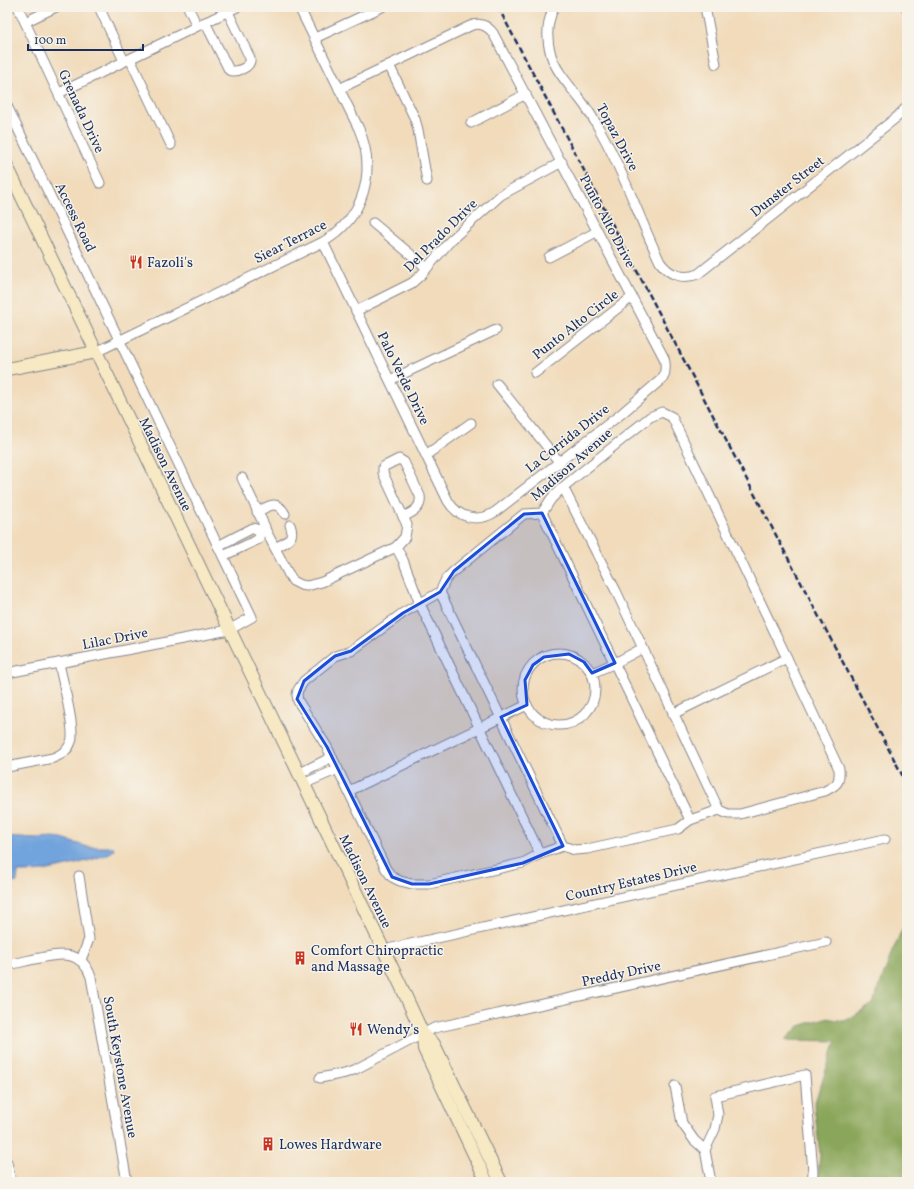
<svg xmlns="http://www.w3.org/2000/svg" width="914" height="1189" font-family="Vollkorn,serif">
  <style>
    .forest { fill: #8aa65a; stroke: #526a5c }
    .water { fill: #71a3dc; stroke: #46699d }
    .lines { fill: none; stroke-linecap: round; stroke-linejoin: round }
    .street-casing { stroke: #86858c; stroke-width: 11 }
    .secondary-casing { stroke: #86858c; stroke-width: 14 }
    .street { stroke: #fff; stroke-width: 9 }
    .secondary { stroke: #f6e9c3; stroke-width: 12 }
    .rail { stroke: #1b2f5e; stroke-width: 2.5; stroke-dasharray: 6 3; stroke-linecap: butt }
    .marked { fill: #1d4ed8; fill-opacity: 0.2; stroke: #1d4ed8; stroke-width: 3; stroke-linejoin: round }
    .labels { text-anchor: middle; stroke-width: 3; stroke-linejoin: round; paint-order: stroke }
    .street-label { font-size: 14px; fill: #1b2f5e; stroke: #f7f3e8 }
    .poi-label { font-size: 14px; fill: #1b2f5e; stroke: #f7f3e8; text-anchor: start }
  </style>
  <rect width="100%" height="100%" fill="#f7f3e8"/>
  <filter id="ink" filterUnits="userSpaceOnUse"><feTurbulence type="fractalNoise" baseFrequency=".025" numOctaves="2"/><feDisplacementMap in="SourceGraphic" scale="8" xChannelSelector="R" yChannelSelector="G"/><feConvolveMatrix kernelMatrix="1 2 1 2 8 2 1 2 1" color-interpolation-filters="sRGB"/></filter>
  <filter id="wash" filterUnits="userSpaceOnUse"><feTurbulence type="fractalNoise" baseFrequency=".012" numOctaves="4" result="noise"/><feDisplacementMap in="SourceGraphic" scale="16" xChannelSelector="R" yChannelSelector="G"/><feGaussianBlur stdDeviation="0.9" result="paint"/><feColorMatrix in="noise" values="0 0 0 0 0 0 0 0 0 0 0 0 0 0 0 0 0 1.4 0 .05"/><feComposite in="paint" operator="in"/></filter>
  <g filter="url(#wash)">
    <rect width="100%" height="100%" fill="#f1dbbb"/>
    <!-- forest -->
    <polygon class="forest" points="907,918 907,1182 817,1182 820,1155 814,1105 836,1041 785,1040 799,1026 825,1018 845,1021 873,1004 892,952"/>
    <!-- water -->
    <path class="water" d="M7 837 37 839 54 838 62 839 88 847H113L114 850C107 858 55 869 43 871 35 872 26 872 18 872L17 882 14 883 7 868Z"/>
  </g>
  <g filter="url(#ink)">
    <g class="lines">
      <!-- street casing -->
      <g class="street-casing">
        <g id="street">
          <polyline points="18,7 100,183"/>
          <polyline points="99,7 124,61"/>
          <polyline points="188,7 197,26"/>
          <path d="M554 7C547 22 546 39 551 55 556 71 569 85 579 98 588 109 595 121 602 134 625 175 640 220 660 262 669 275 683 280 698 274L897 117 907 107"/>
          <polyline points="705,7 716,64"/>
          <polyline points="907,7 907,9"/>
          <polyline points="25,22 56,7"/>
          <path d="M205 22 229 70C237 73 252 67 250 58L228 12"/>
          <polyline points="315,38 382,7"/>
          <polyline points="130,59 171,145"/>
          <polyline points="389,65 415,119 418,130 427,181"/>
          <polyline points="59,93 237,7"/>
          <polyline points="7,106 252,617 229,630 7,673"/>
          <polyline points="471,123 526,94"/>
          <polyline points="373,223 427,268"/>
          <path d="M323 242 448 501C458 518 478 523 495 512L621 414 663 378C666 371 666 365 664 358L493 33C487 25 479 22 470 26L339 89"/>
          <polyline points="549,257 598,231"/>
          <polyline points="356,311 412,283 421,275 451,240 501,195 562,162"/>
          <path d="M96 352 323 242C364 218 377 172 359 129L299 7"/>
          <polyline points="535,373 632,297"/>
          <polyline points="390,380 496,330"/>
          <polyline points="497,384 560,463"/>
          <path d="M662 412 672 417 787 658 839 769C840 783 837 785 825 791L740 814H728L719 810 690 820 678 829 587 849 575 850 563 846 540 854 523 863 429 884H412L400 881 392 877 386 869 327 747 298 701 297 695 298 690 304 681 335 656 351 651 403 613 440 592 446 579 454 571 524 514 542 513 551 499 563 487 650 417Z"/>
          <polyline points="426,455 471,423"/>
          <polyline points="242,478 265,527 261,529"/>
          <polyline points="563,487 616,591 719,810"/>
          <path d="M257 512C269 506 277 499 285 514"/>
          <polyline points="542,513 690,820"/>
          <polyline points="264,527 288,573 293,581 301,585 307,586 322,582 396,547 403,560 420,604 540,854"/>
          <polyline points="218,546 253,528 260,530"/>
          <path d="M396 547 405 537 407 525 383 473V467L399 459 404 462 420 496C422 508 413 512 403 517"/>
          <path d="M275 548C286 542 296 539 290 525"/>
          <polyline points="223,556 259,539 260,530"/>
          <polyline points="440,592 563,846"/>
          <circle cx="559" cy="689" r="36"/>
          <polyline points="592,673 615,663 643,648"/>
          <polyline points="673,714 787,658"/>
          <path d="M7 767 53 758C61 755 68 751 71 742 76 730 62 679 59 663"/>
          <polyline points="298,774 332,757"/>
          <polyline points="303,784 338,769"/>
          <polyline points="349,791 527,705"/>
          <polyline points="79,876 89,939 81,960"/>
          <polyline points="383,950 885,839"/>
          <path d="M7 965C18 963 29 960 40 958 63 953 82 951 91 977L127 1182"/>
          <polyline points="320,1078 345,1073 356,1069 434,1028 826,942"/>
          <polyline points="675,1086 682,1123 694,1140 705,1150 711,1182"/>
          <polyline points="705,1150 715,1129 718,1115 715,1096 805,1075 813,1172 812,1182"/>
          <polyline points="7,1162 11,1182"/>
        </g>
      </g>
      <!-- secondary casing -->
      <g class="secondary-casing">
        <g id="secondary">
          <polyline points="7,166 401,986 423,1034 424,1049 487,1182"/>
          <polyline points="7,369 96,352"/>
          <polyline points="423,1034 434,1044 501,1182"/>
        </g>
      </g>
      <!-- street -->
      <use href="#street" class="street"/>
      <!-- secondary -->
      <use href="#secondary" class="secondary"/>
      <!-- rail -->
      <polyline class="rail" points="498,7 907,784"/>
    </g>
  </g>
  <!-- marked area -->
  <path class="marked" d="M542 513 615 663 592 673 584 662 569 654 544 657 533 665 525 680 527 705 501 717 563 846 523 863 429 884H412L392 877 327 747 297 699 304 681 335 656 351 651 403 613 440 592 454 571 524 514Z"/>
  <!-- icons -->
  <defs>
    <g id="restaurant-bare" transform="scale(1.08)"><path d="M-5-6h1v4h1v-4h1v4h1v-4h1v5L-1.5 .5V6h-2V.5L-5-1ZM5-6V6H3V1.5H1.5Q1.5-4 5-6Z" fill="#c8321e" stroke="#f7f3e8" stroke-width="2.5" paint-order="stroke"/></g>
    <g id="building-bare" transform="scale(1.08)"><path d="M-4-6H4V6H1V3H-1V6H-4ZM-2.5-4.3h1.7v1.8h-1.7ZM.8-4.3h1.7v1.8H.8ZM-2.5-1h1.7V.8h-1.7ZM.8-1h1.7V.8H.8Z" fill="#c8321e" stroke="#f7f3e8" stroke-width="2.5" paint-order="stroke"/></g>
  </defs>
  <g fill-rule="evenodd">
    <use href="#restaurant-bare" x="136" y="262"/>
    <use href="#building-bare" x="300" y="958"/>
    <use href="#restaurant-bare" x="356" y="1029"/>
    <use href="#building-bare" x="268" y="1144"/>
  </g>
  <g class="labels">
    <!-- street labels -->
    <g class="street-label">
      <text transform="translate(82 111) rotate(65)" y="5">Grenada Drive</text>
      <text transform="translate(618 137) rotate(62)" y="5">Topaz Drive</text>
      <text transform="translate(787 186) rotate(-38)" y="5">Dunster Street</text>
      <text transform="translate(76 217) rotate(64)" y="5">Access Road</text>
      <text transform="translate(608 221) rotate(62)" y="5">Punto Alto Drive</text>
      <text transform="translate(440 235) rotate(-45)" y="5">Del Prado Drive</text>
      <text transform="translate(290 241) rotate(-27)" y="5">Siear Terrace</text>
      <text transform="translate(575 324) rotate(-38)" y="5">Punto Alto Circle</text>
      <text transform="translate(404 378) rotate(64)" y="5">Palo Verde Drive</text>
      <text transform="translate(567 438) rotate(-38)" y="5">La Corrida Drive</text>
      <text transform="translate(166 464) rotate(64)" y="5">Madison Avenue</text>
      <text transform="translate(571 464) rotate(-41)" y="5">Madison Avenue</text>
      <text transform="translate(115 638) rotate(-11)" y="5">Lilac Drive</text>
      <text transform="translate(366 881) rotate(64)" y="5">Madison Avenue</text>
      <text transform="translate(631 881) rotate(-13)" y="5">Country Estates Drive</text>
      <text transform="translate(621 973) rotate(-12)" y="5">Preddy Drive</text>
      <text transform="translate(121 1067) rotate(80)" y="5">South Keystone Avenue</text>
    </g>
    <!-- poi labels -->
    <g class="poi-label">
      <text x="147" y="267">Fazoli's</text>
      <text x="311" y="955">Comfort Chiropractic<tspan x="311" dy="16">and Massage</tspan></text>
      <text x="367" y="1034">Wendy's</text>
      <text x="279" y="1149">Lowes Hardware</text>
    </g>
  </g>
  <!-- margin -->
  <rect width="914" height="1189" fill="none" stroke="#f7f3e8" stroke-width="24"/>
  <!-- scale -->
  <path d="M28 44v6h115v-6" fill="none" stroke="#1b2f5e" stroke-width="2"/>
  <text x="34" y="44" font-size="12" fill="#1b2f5e" stroke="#f7f3e8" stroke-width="3" paint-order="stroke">100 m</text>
</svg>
